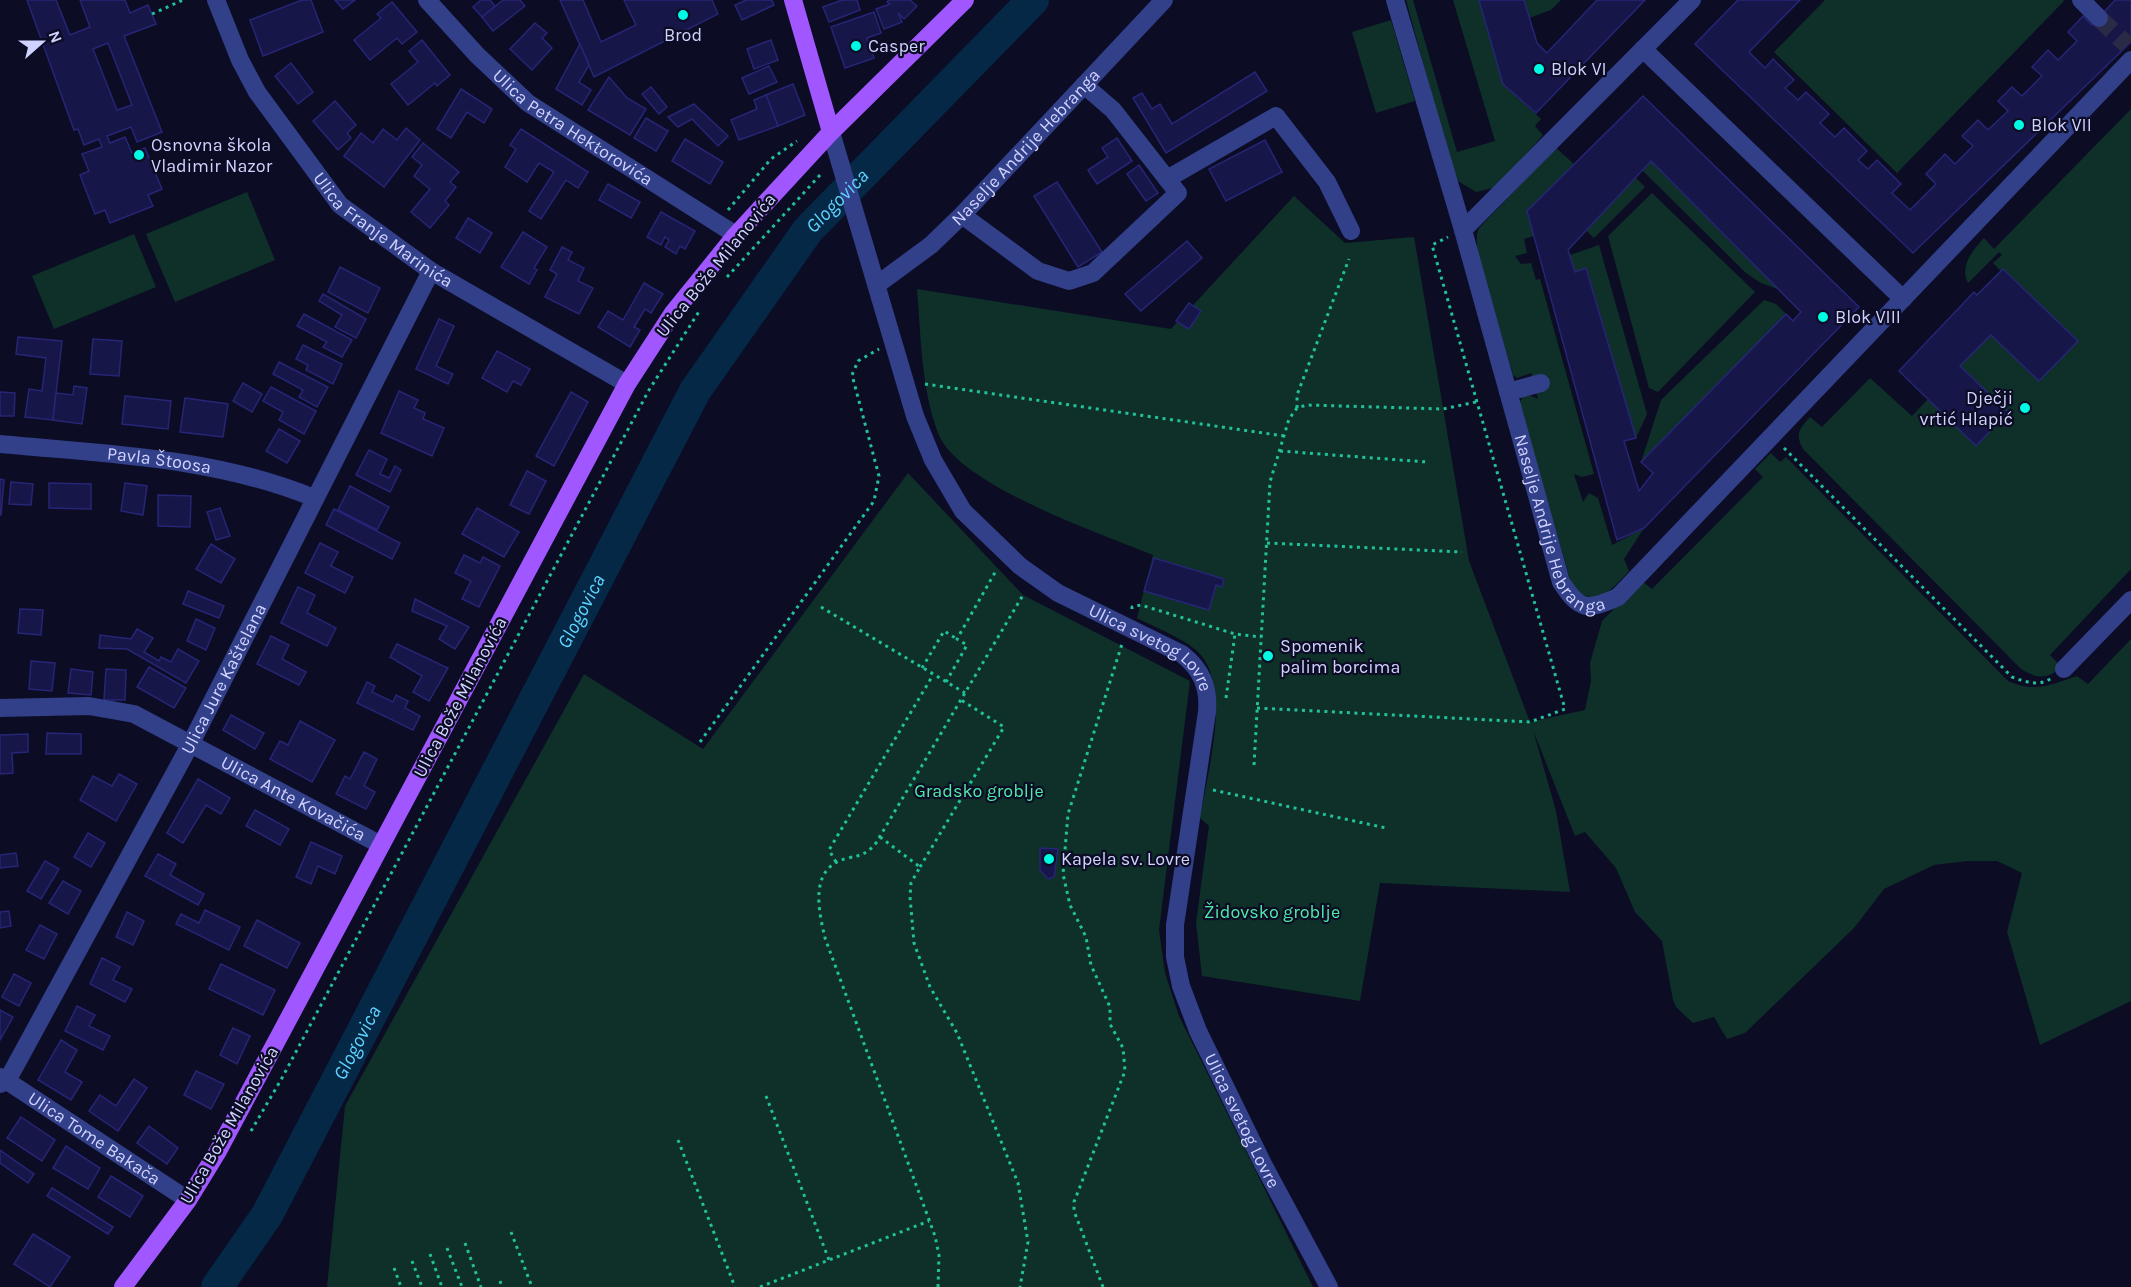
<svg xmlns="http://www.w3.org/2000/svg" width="2131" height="1287" font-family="Karla,sans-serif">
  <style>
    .green { fill: #0e3028 }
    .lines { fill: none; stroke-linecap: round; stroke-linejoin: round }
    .river { stroke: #042845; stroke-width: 32 }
    .building { fill: #171648; stroke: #262576; stroke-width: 1.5; fill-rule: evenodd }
    .minor-tunnel { stroke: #292a46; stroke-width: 18; stroke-dasharray: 18 9; stroke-linecap: butt }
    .path { stroke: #21c19a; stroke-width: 3; stroke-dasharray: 3 4.5; stroke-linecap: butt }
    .minor { stroke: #323f89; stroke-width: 18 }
    .major { stroke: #a057ff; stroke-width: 18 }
    .poi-dot { fill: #00fbe5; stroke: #0c0c25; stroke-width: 2 }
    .labels { text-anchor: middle; stroke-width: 4.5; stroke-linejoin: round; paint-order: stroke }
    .poi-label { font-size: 18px; fill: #d0d3ff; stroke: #0c0c25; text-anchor: start }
    .street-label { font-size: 18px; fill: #d0d3ff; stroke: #0c0c25 }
    .park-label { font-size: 18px; fill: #4feca7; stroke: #0c0c25 }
    .water-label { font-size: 20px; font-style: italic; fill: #5ed3ff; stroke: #0c0c25 }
  </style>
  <rect width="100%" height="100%" fill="#0c0c25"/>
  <!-- green -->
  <g class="green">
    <polygon points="1406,0 1413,0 1457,152 1495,141 1453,0 1479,0 1503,84 1541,119 1535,126 1543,135 1497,187 1476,192 1458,181 1447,151"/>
    <polygon points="1524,0 1561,0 1551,10 1529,18"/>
    <polygon points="1825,0 2063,0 2064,1 1897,173 1774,52"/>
    <polygon points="1391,20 1415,101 1376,113 1352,32"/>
    <path d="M2131 109V569L2050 655 2062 667C2047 680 2036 679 2020 668L1803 449C1795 434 1799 429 1810 417L1822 427 1870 378 1912 416 1928 399 1976 445 2008 413 1960 366 1991 335 2039 381 2077 341 2003 269 2001 271 1993 263 2002 255 1999 252 1968 283C1959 266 1973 250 1984 238L1994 249Z"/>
    <path d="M1556 148 1574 164 1527 211 1534 236 1524 239 1527 253 1515 256 1521 264 1531 263 1536 280 1540 279 1594 474 1582 477 1574 474 1583 502 1589 493 1598 498 1612 545 1644 528 1624 559 1629 571C1612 589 1595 611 1572 586L1519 404 1523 396 1529 395 1538 399 1531 373 1517 378 1513 375 1477 250V234L1479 228Z"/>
    <polygon points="1651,161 1778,289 1761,283 1746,273 1642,170"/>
    <polygon points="1635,177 1645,187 1594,238 1586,230"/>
    <polygon points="247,192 275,260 175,302 146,234"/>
    <polygon points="1652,193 1755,292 1658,392 1649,388 1608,236"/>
    <path d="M1294 196 1345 243 1414 237 1469 561 1530 722 1585 710 1591 681 1590 663 1602 621 1642 581 1652 589 1763 477 1755 469 1771 453 1780 462 1786 457 2008 681C2035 693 2050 685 2077 676L2088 684 2131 639V1001L2040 1045 2007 932 2022 873 1997 861H1967L1934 865 1884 889 1854 928 1745 1033 1727 1039 1714 1017 1693 1023 1676 1007 1673 1000 1662 941 1635 912 1616 868 1585 832 1575 836 1533 730 1556 811 1570 892 1380 883 1360 1001 1202 976 1196 923 1209 826 1200 818C1207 773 1233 687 1198 652 1185 639 1154 627 1137 618L1153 555C1102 534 957 485 938 433 921 387 921 337 917 289L1171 329Z"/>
    <polygon points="134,234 156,287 54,329 32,276"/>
    <polygon points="1599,245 1647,414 1636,438 1587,269 1575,272 1570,255"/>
    <polygon points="1764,300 1776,304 1786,314 1641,462 1661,400"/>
    <polygon points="908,473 1023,595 1190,681 1159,930 1165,973 1179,1016 1313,1287 327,1287 345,1106 584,674 703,749"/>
  </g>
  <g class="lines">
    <!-- river -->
    <path class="river" id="s1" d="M217 1287 267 1215 695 391 808 230 1033 0"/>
  </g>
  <!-- building -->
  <g class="building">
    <path d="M27 0H56L70 35 90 27 80 0H125L130 13 148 5 156 24 124 36 162 132 137 142 131 127 107 136 110 143 125 137 132 153 145 148 162 189 148 195 153 206 110 223 105 210 95 214 80 175 89 171 82 154 102 147 99 139 84 145 78 129 74 130ZM108 43 132 105 117 110 93 49Z"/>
    <polygon points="302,0 311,0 323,32 263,56 250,20"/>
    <polygon points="335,0 355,0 343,9"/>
    <polygon points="481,0 490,0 495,6 482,17 473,7"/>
    <polygon points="503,0 520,0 525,6 493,31 482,17"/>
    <polygon points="560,0 583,0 601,42 636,25 624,0 712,0 718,14 594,77"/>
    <polygon points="746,0 772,0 774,5 742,20 735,5"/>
    <polygon points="842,0 857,0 860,10 829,22 823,7"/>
    <polygon points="889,0 910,0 917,6 904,19 898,13 902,22 884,29 876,9 890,4 887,2"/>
    <polygon points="1479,0 1524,0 1537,43 1547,53 1597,0 1645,0 1536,113 1503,84"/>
    <polygon points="1738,0 1800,0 1749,52 1765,68 1773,59 1794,80 1785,88 1798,100 1806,92 1829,114 1820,123 1835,137 1844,128 1867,151 1858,160 1868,169 1877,160 1901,184 1892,193 1910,210 1936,184 1926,174 1945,154 1955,164 1973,146 1962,136 1978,120 1988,130 2008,111 1998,101 2012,87 2022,96 2042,76 2032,67 2048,50 2058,60 2077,41 2068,32 2083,16 2092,25 2115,0 2131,0 2131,42 1913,253 1695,44"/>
    <polygon points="392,2 417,32 402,44 397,38 370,60 354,40 381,18 377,14"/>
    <polygon points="874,12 881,33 867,38 874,58 845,68 831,27"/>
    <polygon points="535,23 547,33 542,38 552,48 532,70 510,49"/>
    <polygon points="422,40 450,75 437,86 435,83 408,105 391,84 418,62 409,51"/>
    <polygon points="771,40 778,60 754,69 747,49"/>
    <polygon points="580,44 589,65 579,82 591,90 582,105 556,89"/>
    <polygon points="291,63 313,92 298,104 275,76"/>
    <polygon points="769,66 777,82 749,94 742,78"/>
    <polygon points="1255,72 1267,91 1166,153 1133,98 1142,93 1152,109 1160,104 1172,124"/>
    <polygon points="609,77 627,98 646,109 630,135 588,110"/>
    <polygon points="793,84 805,115 778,126 766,95"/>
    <polygon points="651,87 667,107 659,114 642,94"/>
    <polygon points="461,89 492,109 484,123 467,112 451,138 437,129"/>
    <polygon points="766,95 778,126 739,140 731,120 757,109 754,100"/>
    <path d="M1643 96 1859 307 1644 528 1617 540 1527 211ZM1651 161 1801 312 1793 321 1786 314 1641 462 1653 473 1639 491 1624 441 1636 438 1586 268 1575 272 1568 250Z"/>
    <polygon points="335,101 356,125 347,133 351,138 338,150 313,121"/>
    <polygon points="694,104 728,136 718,146 692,119 678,127 668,117"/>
    <polygon points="646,118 668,131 656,151 634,138"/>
    <polygon points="406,128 420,140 384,187 344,156 361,133 373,143 383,129 397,140"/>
    <polygon points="521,129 588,172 578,188 566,180 541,219 529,211 554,172 539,163 527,182 505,167 516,149 510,145"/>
    <polygon points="1117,138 1132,161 1097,184 1088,170 1108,157 1102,148"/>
    <polygon points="685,139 723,162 710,184 672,161"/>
    <polygon points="1265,140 1282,172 1226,201 1209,169"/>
    <polygon points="423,143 459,172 450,182 456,187 445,201 449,205 430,228 411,212 430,189 414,176 422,165 412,157"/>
    <polygon points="1139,165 1158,193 1146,201 1127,174"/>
    <polygon points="1057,182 1102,252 1078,267 1034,196"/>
    <polygon points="608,184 640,202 631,218 599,200"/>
    <polygon points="661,212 695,231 685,249 680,246 676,254 665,247 669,240 665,237 661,245 647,237"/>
    <polygon points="468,218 492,233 480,253 456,238"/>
    <polygon points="523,232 547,247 534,268 537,270 529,284 501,267"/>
    <polygon points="1187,241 1202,258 1141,311 1125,294"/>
    <polygon points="562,247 572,252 568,260 584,268 578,281 593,288 579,314 545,297 557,274 550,270"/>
    <polygon points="340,267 380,288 368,313 328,292"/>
    <polygon points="2003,269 2078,341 2039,381 1991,335 1960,366 2008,412 1976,446 1899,371 1974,292 1977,295"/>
    <polygon points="644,283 663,294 651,313 645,309 634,327 640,330 630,347 598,327 608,311 623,320"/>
    <polygon points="323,294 366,319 356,338 335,327 342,315 319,301"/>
    <polygon points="1189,303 1201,311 1189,329 1176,321"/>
    <polygon points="304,314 352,340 342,357 323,347 327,342 297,326"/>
    <polygon points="439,319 454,326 436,366 453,374 448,384 416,369"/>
    <polygon points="18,337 62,341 53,420 25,417 29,389 42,391 46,358 16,354"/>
    <polygon points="93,339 122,341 119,376 90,374"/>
    <polygon points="303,345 342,364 333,384 306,370 308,365 296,359"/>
    <polygon points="497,351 530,369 521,385 513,381 507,392 482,378"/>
    <polygon points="279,362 328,387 317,407 299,397 303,390 273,374"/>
    <polygon points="243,383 262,394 252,412 233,401"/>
    <polygon points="74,386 87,388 82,424 53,420 56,393 73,395"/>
    <polygon points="271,387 316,411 304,434 279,420 283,412 263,401"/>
    <polygon points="399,391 418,400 414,408 425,413 423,419 444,428 432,456 381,433"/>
    <polygon points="0,392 15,393 14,416 0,416"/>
    <polygon points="571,392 588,402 554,466 536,456"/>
    <polygon points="125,396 171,401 168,429 122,424"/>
    <polygon points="185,398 228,404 223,437 180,432"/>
    <polygon points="279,429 300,441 287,463 266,451"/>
    <polygon points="369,450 387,459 380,474 389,478 395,466 401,470 390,492 356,475"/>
    <polygon points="527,471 546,481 529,514 510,505"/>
    <polygon points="0,479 4,480 1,515 0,515"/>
    <polygon points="11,482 33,484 31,505 9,504"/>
    <polygon points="49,483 91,484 91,509 49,508"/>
    <polygon points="125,483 147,486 143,515 121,511"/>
    <polygon points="350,486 389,507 377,530 338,510"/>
    <polygon points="158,495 191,496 190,527 158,526"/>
    <polygon points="220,508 230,536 216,540 207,512"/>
    <polygon points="477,508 519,532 504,557 462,534"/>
    <polygon points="334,509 400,543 392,559 326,525"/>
    <polygon points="320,543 338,552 331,566 353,577 345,593 305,573"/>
    <polygon points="211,544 235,559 221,583 196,569"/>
    <polygon points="464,555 480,563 483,557 500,566 479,607 462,599 471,581 455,573"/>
    <polygon points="1154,558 1224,579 1222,587 1216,585 1209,610 1144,591"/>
    <polygon points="298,587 315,595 307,613 336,628 327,646 281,623"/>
    <polygon points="188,591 224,606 219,618 183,604"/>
    <polygon points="415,599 469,627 455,649 439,639 447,626 412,611"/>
    <polygon points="20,609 43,610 41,635 18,633"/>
    <polygon points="196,619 215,628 206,650 187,641"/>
    <polygon points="137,629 153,638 144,652 159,661 161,657 171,662 178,649 199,661 186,683 127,649 99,648 100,635 131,639"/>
    <polygon points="271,636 289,645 282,659 306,672 299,685 257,664"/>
    <polygon points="397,644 448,668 429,701 413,692 422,676 390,657"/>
    <polygon points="31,661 55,663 52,691 29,689"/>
    <polygon points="149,667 186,688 174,708 137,687"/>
    <polygon points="71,669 93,672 91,695 68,693"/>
    <polygon points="106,669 126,670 125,700 104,700"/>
    <polygon points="367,682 375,686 372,692 393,702 396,695 408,701 405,708 420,716 413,730 357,703"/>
    <polygon points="231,715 264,733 255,749 223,730"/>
    <polygon points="300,721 335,740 312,782 270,759 280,741 288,745"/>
    <polygon points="47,733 81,734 81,754 46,754"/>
    <polygon points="28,734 28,752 12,753 13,773 0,774 0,735"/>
    <polygon points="364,752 377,759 364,786 375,792 366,809 336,794 345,776 350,779"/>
    <polygon points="119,774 137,784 116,821 80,800 93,776 112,786"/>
    <polygon points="198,779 230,798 221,814 206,805 183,843 167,833"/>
    <polygon points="255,810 289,829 280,845 246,826"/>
    <polygon points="88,833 105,843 91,867 74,857"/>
    <polygon points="311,842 342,856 335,874 318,866 311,884 296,877"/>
    <polygon points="1040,848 1058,849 1054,877 1048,879 1040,870"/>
    <polygon points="16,853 18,866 0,868 0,855"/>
    <polygon points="158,854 176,864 170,875 204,894 198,905 145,876"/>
    <polygon points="45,861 59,869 41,899 27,891"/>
    <polygon points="63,881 81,891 68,914 49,903"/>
    <polygon points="205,910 240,927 229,950 176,924 181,914 199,923"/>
    <polygon points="9,911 11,926 0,928 0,912"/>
    <polygon points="127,912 144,921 133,945 116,937"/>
    <polygon points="257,920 300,943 287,968 244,946"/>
    <polygon points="40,925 57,934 44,959 26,950"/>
    <polygon points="102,958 120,967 113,980 132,989 125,1002 90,984"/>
    <polygon points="221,964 275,990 263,1015 209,989"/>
    <polygon points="14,974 31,983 19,1006 2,997"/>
    <polygon points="77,1006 95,1015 89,1026 110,1036 103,1050 65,1031"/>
    <polygon points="0,1010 13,1017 0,1040"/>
    <polygon points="233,1028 250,1036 237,1064 220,1055"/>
    <polygon points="61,1040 77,1050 65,1072 82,1082 71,1100 38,1080"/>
    <polygon points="196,1071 224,1084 211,1109 184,1095"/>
    <polygon points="134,1079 147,1088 118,1131 89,1111 100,1095 116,1106"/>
    <polygon points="21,1117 55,1140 42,1161 7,1138"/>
    <polygon points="149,1126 178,1148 167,1164 137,1143"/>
    <polygon points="66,1146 100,1168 88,1189 53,1168"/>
    <polygon points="0,1150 34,1174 28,1183 0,1163"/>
    <polygon points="111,1176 143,1196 130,1217 98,1197"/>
    <polygon points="52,1188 113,1227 108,1234 47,1196"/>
    <polygon points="33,1234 70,1257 50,1287 14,1264"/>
  </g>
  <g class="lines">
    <!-- minor-tunnel -->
    <polyline class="minor-tunnel" points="2099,18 2127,45"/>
    <!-- path -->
    <g class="path">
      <polyline points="152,14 183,0"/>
      <polyline points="728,210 771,159 797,141"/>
      <polyline points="727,277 821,174"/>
      <polyline points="925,384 1284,436"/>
      <polyline points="1297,408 1297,395 1349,259"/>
      <path d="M1784 448 2012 677C2026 682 2038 687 2052 678"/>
      <polyline points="1280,451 1427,462"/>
      <polyline points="1267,543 1462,552"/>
      <polyline points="821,607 965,693"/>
      <polyline points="1132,609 1132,607 1141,605 1235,634 1261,637"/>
      <polyline points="922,668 944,631 957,639"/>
      <polyline points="946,682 967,645 957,639 997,569"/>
      <polyline points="1226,698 1235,634"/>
      <polyline points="1257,708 1530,722 1565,709 1432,245 1448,237"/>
      <polyline points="700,742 874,501 879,476 852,375 858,361 879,349"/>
      <polyline points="1254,765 1270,482 1289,419 1297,408 1307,405 1443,409 1476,402"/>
      <polyline points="1213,790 1386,828"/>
      <polyline points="880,837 920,867 911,883 910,897 914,943 930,987 957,1033 1018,1183 1028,1242 1020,1287"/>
      <polyline points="836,862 829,850 933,675"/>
      <polyline points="920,867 1004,727 961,700"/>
      <polyline points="766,1096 829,1260"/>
      <polyline points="251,1131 282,1078 649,390 700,310"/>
      <polyline points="678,1140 735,1287"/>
      <polyline points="511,1232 532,1287"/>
      <polyline points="465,1243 481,1287"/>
      <polyline points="447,1248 462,1287"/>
      <polyline points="430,1254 442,1287"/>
      <polyline points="412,1261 422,1287"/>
      <polyline points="394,1268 401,1287"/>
      <polyline points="500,1281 502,1287"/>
      <polyline points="760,1287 929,1221"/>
      <path d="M938 1287 939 1255 935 1236 825 938C818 908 809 867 848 858 862 855 867 854 876 843L1023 595"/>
      <polyline points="1103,1287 1074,1211 1074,1202 1125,1071 1123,1048 1110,1024 1110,1007 1091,965 1086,937 1070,905 1063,874 1068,814 1122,644"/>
    </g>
    <!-- minor -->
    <g class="minor">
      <path id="s2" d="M216 0 240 60 257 92 340 205 431 271 627 384"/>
      <path id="s3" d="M427 0 477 55 528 103 736 235"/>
      <path id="s4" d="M1395 0 1463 230 1561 582C1580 611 1587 611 1618 597L2131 60"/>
      <polyline points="2081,0 2099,18"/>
      <polyline points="1643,49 1903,299"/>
      <path id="s5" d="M831 132 915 416 933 460 963 511 1020 566 1058 593 1182 654C1202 670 1209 687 1207 712L1175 925V957L1181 986 1198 1031 1263 1164 1329 1287"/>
      <polyline points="1167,179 1276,116 1327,182 1351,231"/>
      <polyline points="962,215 1038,271 1069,281 1093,273 1178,193 1113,110 1084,85"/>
      <polyline points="1463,230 1692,0"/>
      <path id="s6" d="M878 284 931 245 962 215 1164 0"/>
      <polyline points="1508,392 1541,383"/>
      <path id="s7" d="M0 444C106 454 215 457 314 498"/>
      <polyline points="2064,669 2131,600"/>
      <path id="s8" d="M0 708 89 706 134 714 381 845"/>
      <path id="s9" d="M0 1077 7 1081 190 745 431 271"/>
      <path id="s10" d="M0 1084 7 1081 188 1200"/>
    </g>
    <!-- major -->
    <g class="major">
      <polyline points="793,0 831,132"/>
      <polyline points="123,1287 188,1200 218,1151 627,384 673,313 736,235 831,132 965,0"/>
    </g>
  </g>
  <!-- markers -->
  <g class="poi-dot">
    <circle cx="683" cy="15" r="6"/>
    <circle cx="856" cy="46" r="6"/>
    <circle cx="1539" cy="69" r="6"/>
    <circle cx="2019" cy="125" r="6"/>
    <circle cx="139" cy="155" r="6"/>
    <circle cx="1823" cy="317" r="6"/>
    <circle cx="2025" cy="408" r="6"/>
    <circle cx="1268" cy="656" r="6"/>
    <circle cx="1049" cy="859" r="6"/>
  </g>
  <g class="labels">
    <!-- poi labels -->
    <g class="poi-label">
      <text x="683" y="41" text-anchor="middle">Brod</text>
      <text x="868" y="52">Casper</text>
      <text x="1551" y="75">Blok VI</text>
      <text x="2031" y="131">Blok VII</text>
      <text x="151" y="151">Osnovna škola<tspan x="151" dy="21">Vladimir Nazor</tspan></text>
      <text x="1835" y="323">Blok VIII</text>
      <text x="2013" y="404" text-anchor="end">Dječji<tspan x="2013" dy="21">vrtić Hlapić</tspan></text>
      <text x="1280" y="652">Spomenik<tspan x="1280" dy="21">palim borcima</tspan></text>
      <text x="1061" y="865">Kapela sv. Lovre</text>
    </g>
    <!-- street labels -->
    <g class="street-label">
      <text dy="6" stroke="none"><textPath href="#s3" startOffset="195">Ulica Petra Hektorovića</textPath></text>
      <text dy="6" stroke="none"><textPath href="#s6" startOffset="202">Naselje Andrije Hebranga</textPath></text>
      <text dy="6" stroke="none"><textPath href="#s2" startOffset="290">Ulica Franje Marinića</textPath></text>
      <text transform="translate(716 265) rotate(-51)" y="6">Ulica Bože Milanovića</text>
      <text dy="6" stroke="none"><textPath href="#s7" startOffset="160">Pavla Štoosa</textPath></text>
      <text dy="6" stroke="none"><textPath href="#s4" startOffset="556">Naselje Andrije Hebranga</textPath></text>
      <text dy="6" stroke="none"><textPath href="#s5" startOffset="638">Ulica svetog Lovre</textPath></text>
      <text dy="6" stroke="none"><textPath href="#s9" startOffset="465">Ulica Jure Kaštelana</textPath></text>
      <text transform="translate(460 697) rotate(-62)" y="6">Ulica Bože Milanovića</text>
      <text dy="6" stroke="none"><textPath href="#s8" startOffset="315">Ulica Ante Kovačića</textPath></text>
      <text dy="6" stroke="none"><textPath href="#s5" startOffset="1158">Ulica svetog Lovre</textPath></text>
      <text transform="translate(229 1125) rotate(-60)" y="6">Ulica Bože Milanovića</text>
      <text dy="6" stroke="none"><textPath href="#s10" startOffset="112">Ulica Tome Bakača</textPath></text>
    </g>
    <!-- park labels -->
    <g class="park-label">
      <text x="979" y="797">Gradsko groblje</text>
      <text x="1272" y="918">Židovsko groblje</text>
    </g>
    <!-- water labels -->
    <g class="water-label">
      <text dy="7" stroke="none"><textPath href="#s1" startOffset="1254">Glogovica</textPath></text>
      <text dy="7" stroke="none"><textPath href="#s1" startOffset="768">Glogovica</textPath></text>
      <text dy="7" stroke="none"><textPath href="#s1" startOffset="282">Glogovica</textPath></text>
    </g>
  </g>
  <!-- north arrow -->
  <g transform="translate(42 42) rotate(69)" stroke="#0c0c25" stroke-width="4.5" paint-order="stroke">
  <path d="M0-4.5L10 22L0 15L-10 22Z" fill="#d0d3ff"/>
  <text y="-9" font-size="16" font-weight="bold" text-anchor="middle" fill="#d0d3ff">N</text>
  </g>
</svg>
